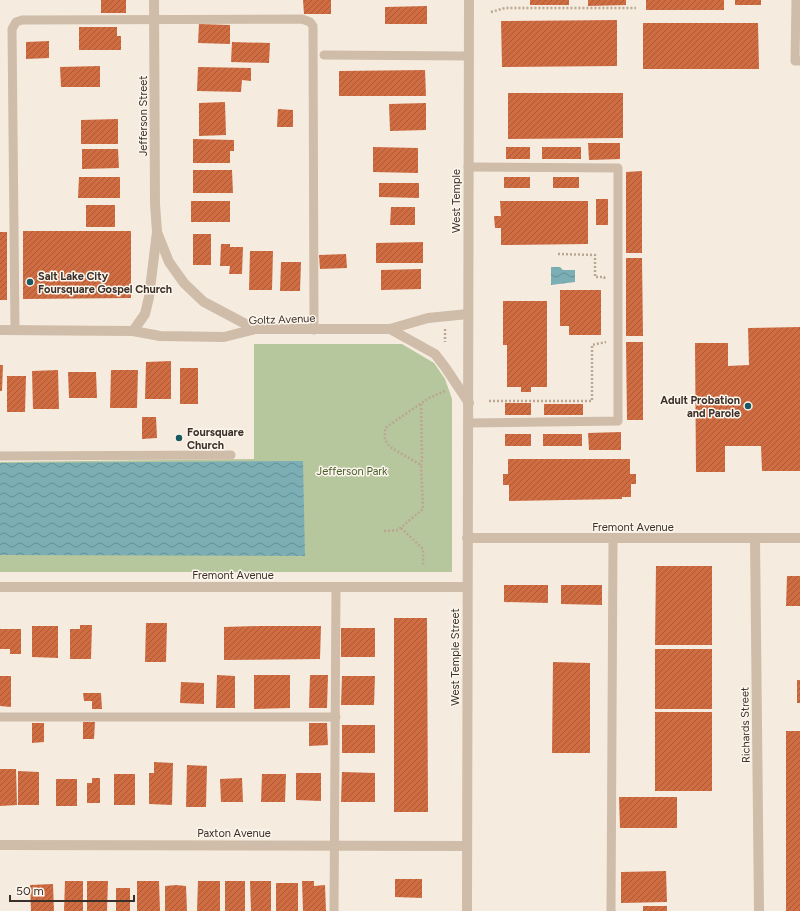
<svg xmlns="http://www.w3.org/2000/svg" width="800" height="911" font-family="Figtree,sans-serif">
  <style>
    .park { fill: #b6c69d }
    .water { fill: url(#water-waves) }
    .building { fill: url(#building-hatch) }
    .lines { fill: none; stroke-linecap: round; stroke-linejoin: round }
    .path { stroke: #bba693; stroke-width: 2.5; stroke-dasharray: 2 2; stroke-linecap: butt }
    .service { stroke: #cfbca9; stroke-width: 9 }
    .minor { stroke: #cfbca9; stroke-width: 10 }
    .tertiary { stroke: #cfbca9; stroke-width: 10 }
    .poi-dot { fill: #1a5961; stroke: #fcf5ec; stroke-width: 1.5 }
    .labels { text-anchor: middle; stroke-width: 3; stroke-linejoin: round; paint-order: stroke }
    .street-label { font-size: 11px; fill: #3b3029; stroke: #fcf5ec }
    .poi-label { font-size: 11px; font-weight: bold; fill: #3b3029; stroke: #fcf5ec; text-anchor: start }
    .park-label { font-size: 11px; fill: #475c2b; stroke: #fcf5ec }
  </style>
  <defs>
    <pattern id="water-waves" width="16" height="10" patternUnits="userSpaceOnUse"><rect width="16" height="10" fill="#7bafb5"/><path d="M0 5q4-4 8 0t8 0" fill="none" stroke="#668f93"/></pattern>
    <pattern id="building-hatch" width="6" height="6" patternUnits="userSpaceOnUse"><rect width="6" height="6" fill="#d06c42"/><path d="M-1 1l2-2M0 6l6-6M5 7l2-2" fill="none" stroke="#aa5937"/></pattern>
  </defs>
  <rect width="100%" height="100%" fill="#f5ecdf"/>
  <!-- park -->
  <polygon class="park" points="254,344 402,344 434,363 445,379 452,399 452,572 0,572 0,462 254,459"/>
  <!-- water -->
  <g class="water">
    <polygon points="551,267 560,267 563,270 575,270 575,282 551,285"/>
    <polygon points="303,461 305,556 0,555 0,463"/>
  </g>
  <!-- building -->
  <g class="building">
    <rect x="101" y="0" width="25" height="13"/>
    <polygon points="303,0 331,0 331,14 304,14"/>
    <rect x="530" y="0" width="39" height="5"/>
    <polygon points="588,0 626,0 626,5 588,6"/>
    <rect x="646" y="0" width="78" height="10"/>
    <rect x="735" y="0" width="26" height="5"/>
    <polygon points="427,6 427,24 385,24 385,7"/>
    <polygon points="617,20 617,66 502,67 501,21"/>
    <polygon points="643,23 758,23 759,69 643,69"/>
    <polygon points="199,24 230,25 230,44 198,43"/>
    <polygon points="79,27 117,27 117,36 121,36 121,50 79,50"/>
    <polygon points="49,41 49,58 26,59 26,42"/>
    <polygon points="232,42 270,43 269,63 231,62"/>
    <polygon points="100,66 100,87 61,87 60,67"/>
    <polygon points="198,67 251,68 251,81 242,80 241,92 197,91"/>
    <polygon points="425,70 426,96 339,96 339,71"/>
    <polygon points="508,93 623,93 623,138 508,139"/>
    <polygon points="225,102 226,135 199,136 199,103"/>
    <polygon points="426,103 426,130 390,131 389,104"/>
    <polygon points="278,109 293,110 293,127 277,127"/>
    <polygon points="118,119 118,144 81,144 81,120"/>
    <polygon points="193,139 234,140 234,151 230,151 230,163 193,163"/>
    <polygon points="588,143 620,143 620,159 589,160"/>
    <polygon points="373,147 418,148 418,173 373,172"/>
    <rect x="506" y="147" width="24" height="12"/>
    <rect x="542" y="147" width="39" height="12"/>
    <polygon points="82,149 118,149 119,168 82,169"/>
    <polygon points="193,170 232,170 233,193 193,193"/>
    <polygon points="642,171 642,253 626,253 626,172"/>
    <polygon points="79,177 120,177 120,198 78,198"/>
    <rect x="504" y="177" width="26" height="11"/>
    <rect x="553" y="177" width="26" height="11"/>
    <polygon points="379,183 419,183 419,198 379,197"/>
    <rect x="596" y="199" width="12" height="26"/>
    <rect x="191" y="201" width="39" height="21"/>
    <polygon points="500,201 588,201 588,244 501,245 501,228 495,228 494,216 501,216"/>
    <rect x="86" y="205" width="29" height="22"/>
    <polygon points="391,207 415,207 415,225 390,225"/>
    <polygon points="23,231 131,231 131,298 23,299"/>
    <rect x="0" y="232" width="7" height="68"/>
    <rect x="193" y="234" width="18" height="31"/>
    <polygon points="423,242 423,263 376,263 376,243"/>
    <polygon points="221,244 230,244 230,247 243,247 242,274 229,274 230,266 220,266"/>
    <polygon points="250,251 273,251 272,290 249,290"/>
    <polygon points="346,254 347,268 320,269 319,255"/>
    <polygon points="626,258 642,258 643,336 626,336"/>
    <polygon points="281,262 301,262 300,291 280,291"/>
    <polygon points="421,269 421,289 381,290 381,270"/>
    <polygon points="560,290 601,290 601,335 569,335 569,326 560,326"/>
    <polygon points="503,301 547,301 547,387 531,387 531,392 521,392 521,387 507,387 507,345 503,345"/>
    <polygon points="800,327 800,471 762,471 761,446 725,446 725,472 696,472 695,343 728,343 728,366 749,365 748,328"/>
    <polygon points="626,342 643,342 643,420 627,420"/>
    <polygon points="171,361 171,399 145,399 146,362"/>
    <polygon points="0,365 3,365 2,391 0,391"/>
    <rect x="180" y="368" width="18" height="36"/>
    <polygon points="58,370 59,409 33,409 32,371"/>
    <polygon points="111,370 138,370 137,408 110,408"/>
    <polygon points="68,372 96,372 97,398 69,398"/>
    <polygon points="7,376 26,376 25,412 7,412"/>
    <rect x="505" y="403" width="26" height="12"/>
    <rect x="544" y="404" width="39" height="11"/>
    <polygon points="142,417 156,417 157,438 142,439"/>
    <polygon points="621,432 621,450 589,450 588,433"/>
    <rect x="505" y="434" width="26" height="12"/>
    <rect x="543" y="434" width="39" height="12"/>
    <polygon points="508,459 630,459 630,474 636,474 636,484 631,484 631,497 622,497 622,499 509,501 509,485 503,485 503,474 508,474"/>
    <polygon points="656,566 712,566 712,645 655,645"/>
    <polygon points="787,576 800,576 800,606 786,606"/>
    <polygon points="504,585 548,585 548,603 504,602"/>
    <polygon points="561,585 602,585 602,605 561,604"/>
    <polygon points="394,618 427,618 428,812 394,812"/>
    <polygon points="146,623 167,623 166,662 145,662"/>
    <polygon points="80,625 92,625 91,659 70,659 70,629 80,629"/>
    <polygon points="32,626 58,626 58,658 32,657"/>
    <polygon points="260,626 321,626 320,659 224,660 224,627"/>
    <rect x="341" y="628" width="34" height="29"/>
    <polygon points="0,629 21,629 21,654 10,654 10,649 0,649"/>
    <rect x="655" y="649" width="57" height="60"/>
    <polygon points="553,662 590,663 590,753 552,753"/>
    <polygon points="217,675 235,676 235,708 216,708"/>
    <polygon points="254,675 290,675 290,708 254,709"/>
    <polygon points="310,675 328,675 327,708 309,708"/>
    <polygon points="0,676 11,676 11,707 0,706"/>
    <polygon points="342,676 375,676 374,705 341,705"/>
    <rect x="797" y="680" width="3" height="23"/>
    <polygon points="181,682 204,683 204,704 180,703"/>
    <polygon points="83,693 101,693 102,709 92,709 92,701 84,701"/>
    <rect x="655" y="712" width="57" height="79"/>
    <polygon points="83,722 95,722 94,739 83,739"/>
    <polygon points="32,723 44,723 44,742 32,743"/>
    <polygon points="309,723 327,723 328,745 309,746"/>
    <rect x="342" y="725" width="33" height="28"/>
    <rect x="786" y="731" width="14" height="180"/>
    <polygon points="154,762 173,763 172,805 149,804 149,773 154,773"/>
    <polygon points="187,765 207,766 206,807 186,807"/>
    <polygon points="0,769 16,769 17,805 0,806"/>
    <polygon points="18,771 39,772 39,805 18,805"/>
    <polygon points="342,772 375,773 375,802 341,802"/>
    <polygon points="296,773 321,773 321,801 296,800"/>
    <rect x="114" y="774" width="21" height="31"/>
    <polygon points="262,774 286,774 285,802 261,802"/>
    <polygon points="92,778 100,778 100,803 87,803 87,783 92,783"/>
    <polygon points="242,778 243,802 221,802 220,779"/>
    <rect x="56" y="779" width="21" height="27"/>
    <polygon points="619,797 677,797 677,828 620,828"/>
    <polygon points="666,871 667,902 621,903 621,872"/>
    <polygon points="395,879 422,879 422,898 395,897"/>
    <polygon points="65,881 83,881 83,911 64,911"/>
    <polygon points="87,881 108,881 107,911 87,911"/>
    <polygon points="137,881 159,881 160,911 137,911"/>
    <polygon points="198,881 220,881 220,911 197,911"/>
    <rect x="225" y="881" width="20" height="30"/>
    <polygon points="250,881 271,881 271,911 251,911"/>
    <polygon points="302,881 314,881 314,886 325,885 326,911 303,911"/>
    <rect x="276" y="883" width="22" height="28"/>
    <polygon points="53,884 54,911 31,911 30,885"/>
    <polygon points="176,885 186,886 187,911 165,911 165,886"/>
    <rect x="116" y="888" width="14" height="23"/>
    <rect x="643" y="906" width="24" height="5"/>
  </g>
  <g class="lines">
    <!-- path -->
    <g class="path">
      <polyline points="491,12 505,8 636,8"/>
      <polyline points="558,254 595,255 595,277 604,277 605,279"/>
      <polyline points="445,329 445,342"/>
      <polyline points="489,401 592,401 592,345 606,342"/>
      <polyline points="421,404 422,457 421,465"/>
      <polyline points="401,528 423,549 423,565"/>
      <polyline points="384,531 398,530 423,509 421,465 390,447 385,440 385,428 429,398 445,391"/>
    </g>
    <!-- service -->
    <g class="service">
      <polyline points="796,0 795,61 800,61"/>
      <polyline points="324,55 468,56"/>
      <polyline points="468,167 618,168 618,421 469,423"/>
      <polyline points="15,330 12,29 16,22 22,20 302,19 310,22 313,26 314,330"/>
      <polyline points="0,456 231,455"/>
      <polyline points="0,717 336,717"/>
      <polyline points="334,911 336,587"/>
      <polyline points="611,911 613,539"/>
    </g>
    <!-- minor -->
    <g class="minor">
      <polyline points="390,329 428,318 468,314"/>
      <polyline points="0,330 133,331 160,336 224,337 255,329"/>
      <polyline points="133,331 145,314 149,297 157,232"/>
      <polyline points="467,538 800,538"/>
      <polyline points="755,538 759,911"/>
      <polyline points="0,587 467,587"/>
      <polyline points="0,845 467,846"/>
    </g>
    <!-- tertiary -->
    <g class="tertiary">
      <polyline points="154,0 155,204 157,232 169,262 184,283 204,302 255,329 390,329 435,354 445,367 469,403"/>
      <polyline points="467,911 469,0"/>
    </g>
  </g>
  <!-- markers -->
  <g class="poi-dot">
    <circle cx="30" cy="282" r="4"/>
    <circle cx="748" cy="406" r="4"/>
    <circle cx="179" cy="438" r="4"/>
  </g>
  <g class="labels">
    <!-- street labels -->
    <g class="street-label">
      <text transform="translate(143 116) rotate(-90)" y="4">Jefferson Street</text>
      <text transform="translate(456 201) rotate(-90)" y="4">West Temple</text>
      <text transform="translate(282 319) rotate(-2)" y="4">Goltz Avenue</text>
      <text x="633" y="531">Fremont Avenue</text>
      <text x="233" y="579">Fremont Avenue</text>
      <text transform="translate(455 657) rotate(-90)" y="4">West Temple Street</text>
      <text transform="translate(745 725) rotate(-91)" y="4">Richards Street</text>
      <text x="234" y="837">Paxton Avenue</text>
    </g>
    <!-- poi labels -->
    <g class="poi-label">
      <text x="38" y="280">Salt Lake City<tspan x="38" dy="13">Foursquare Gospel Church</tspan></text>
      <text x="740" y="404" text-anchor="end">Adult Probation<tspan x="740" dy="13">and Parole</tspan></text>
      <text x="187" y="436">Foursquare<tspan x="187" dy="13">Church</tspan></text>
    </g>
    <!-- park labels -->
    <g class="park-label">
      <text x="352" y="475">Jefferson Park</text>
    </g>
  </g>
  <!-- scale -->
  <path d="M10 895v6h124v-6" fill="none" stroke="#3b3029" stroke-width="2"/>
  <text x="16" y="895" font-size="12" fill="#3b3029" stroke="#fcf5ec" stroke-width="3" paint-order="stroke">50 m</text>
</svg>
